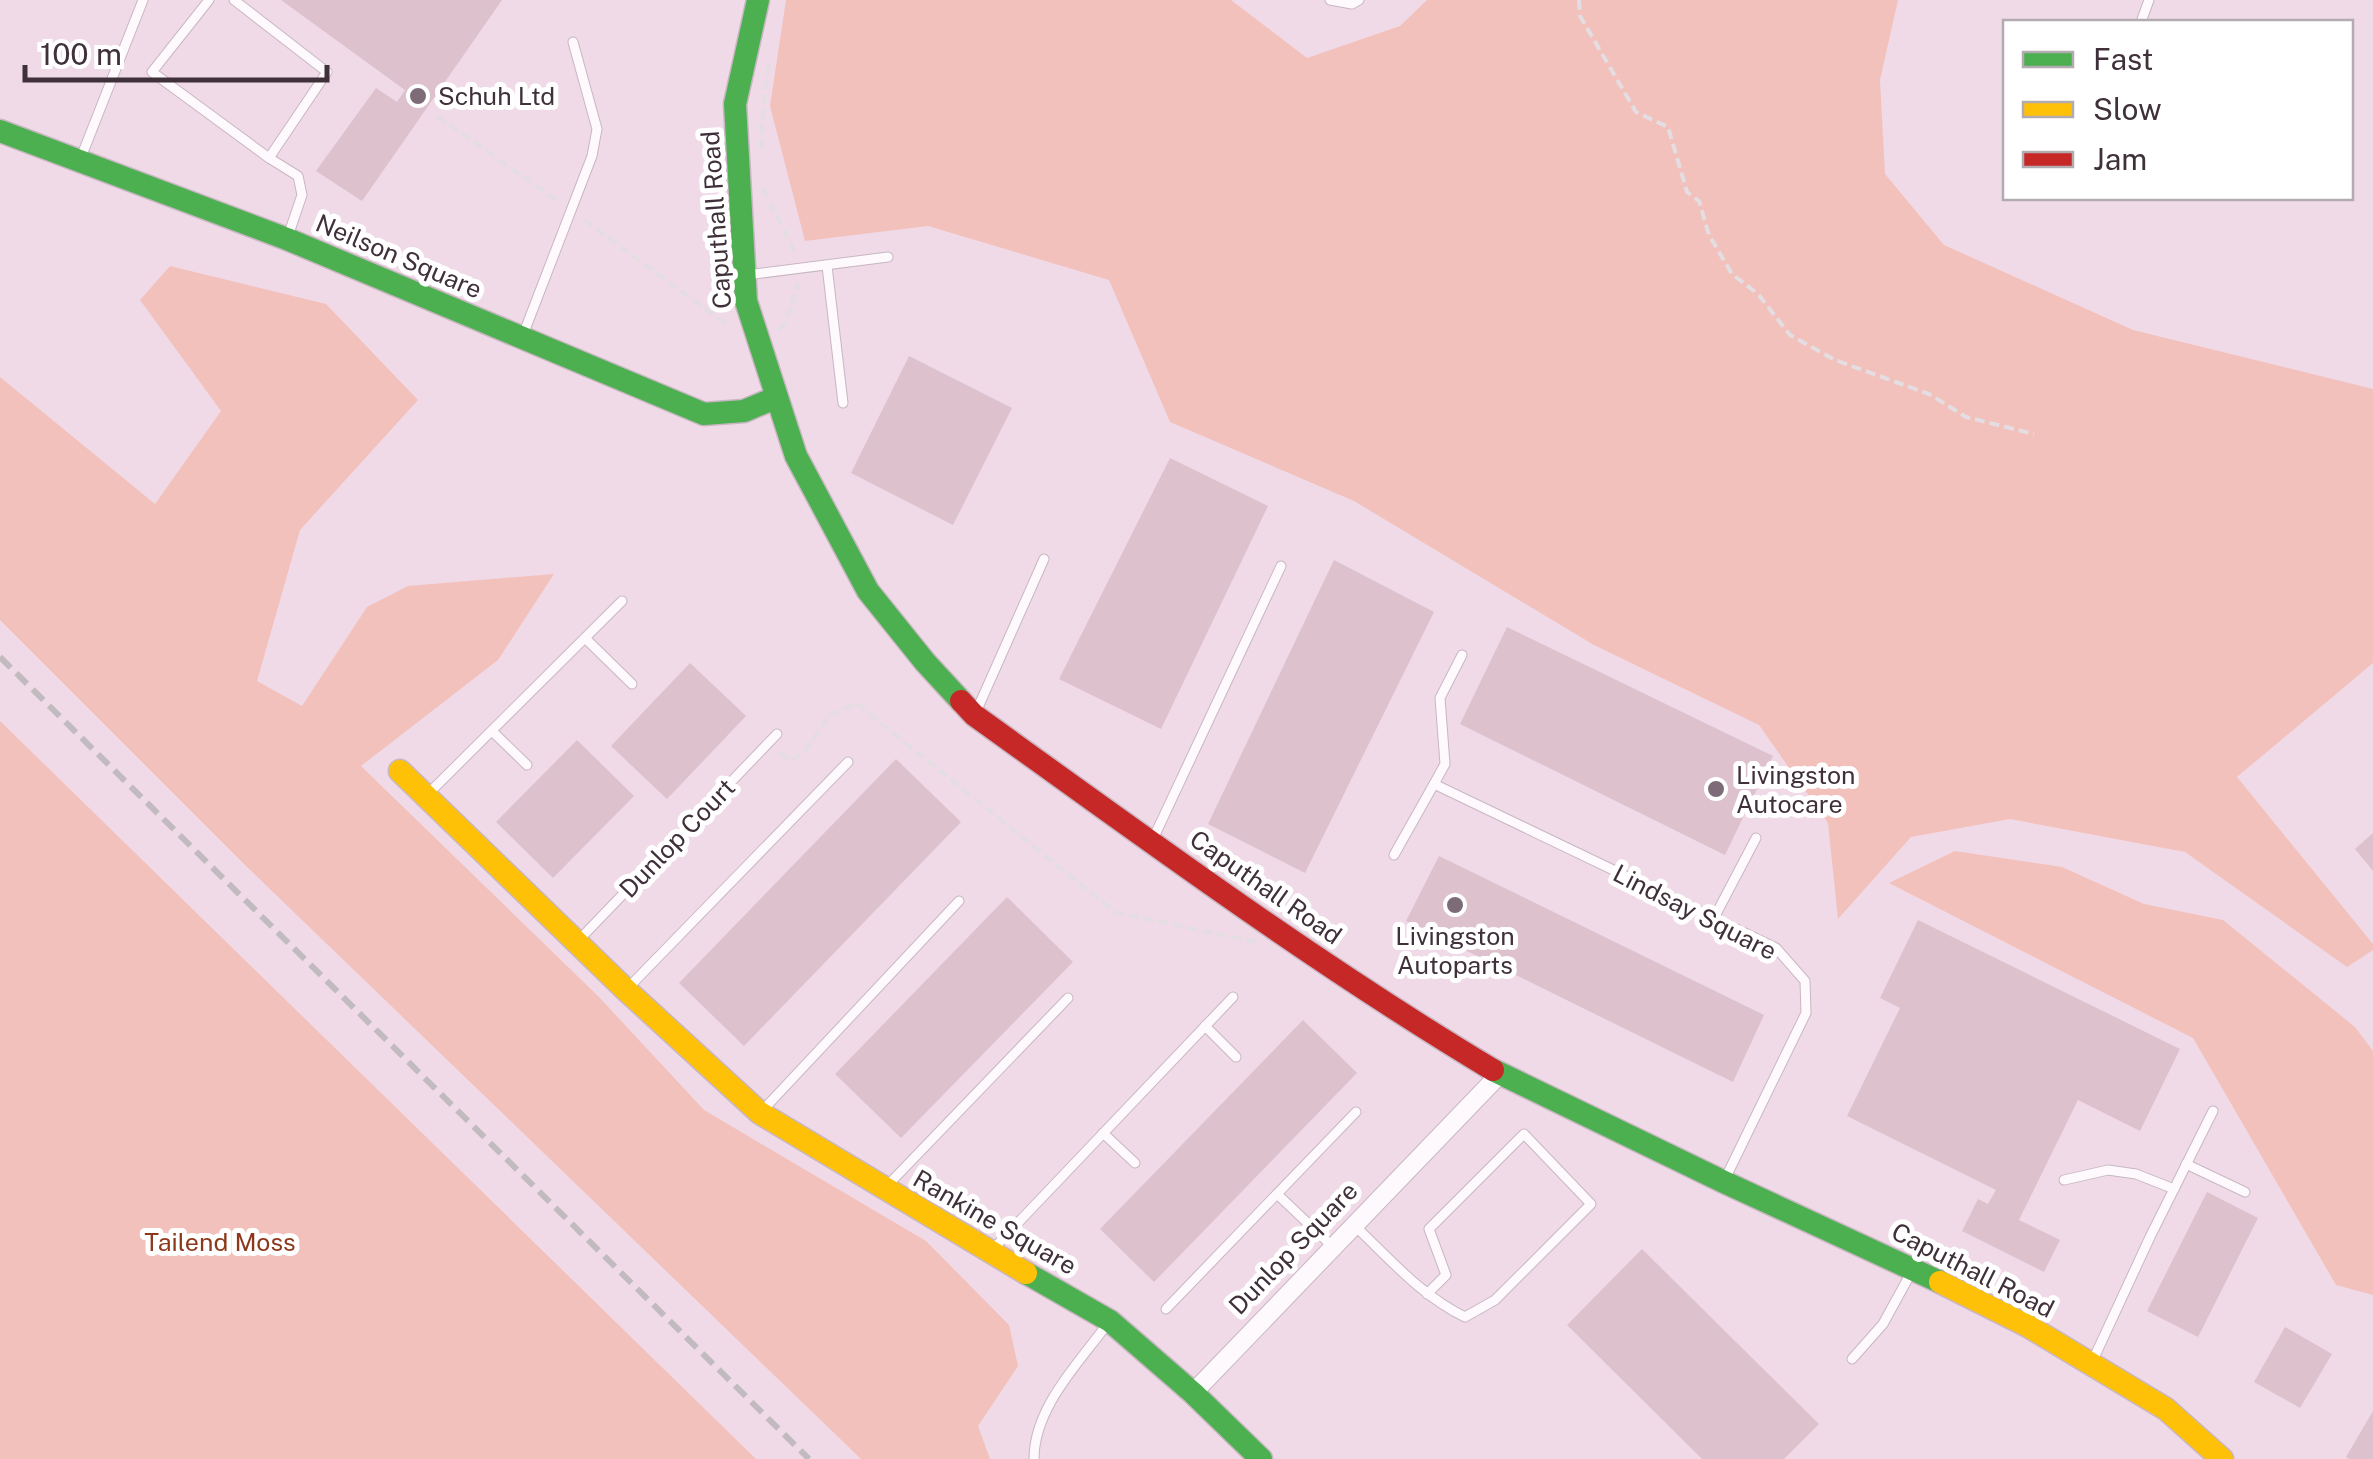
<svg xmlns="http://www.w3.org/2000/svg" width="2373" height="1459" font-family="'Public Sans',sans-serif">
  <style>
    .green { fill: #f3c1bb }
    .building { fill: #ddc1cd }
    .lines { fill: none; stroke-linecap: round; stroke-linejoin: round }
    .lane-casing { stroke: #c8b7c2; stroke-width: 11 }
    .street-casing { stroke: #c8b7c2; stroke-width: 20 }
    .fast-casing { stroke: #c8b7c2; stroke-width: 25 }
    .slow-casing { stroke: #c8b7c2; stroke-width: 25 }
    .jam-casing { stroke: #c8b7c2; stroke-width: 25 }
    .path { stroke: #e4dde1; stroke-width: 4; stroke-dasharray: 10 5; stroke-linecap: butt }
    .lane { stroke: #fdf9fc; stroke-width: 9 }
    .street { stroke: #fdf9fc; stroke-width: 18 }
    .fast { stroke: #4caf50; stroke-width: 22 }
    .slow { stroke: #ffc107; stroke-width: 22 }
    .jam { stroke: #c62828; stroke-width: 22 }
    .rail { stroke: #c1bbbf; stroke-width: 6; stroke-dasharray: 15 8; stroke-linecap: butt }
    .poi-dot { fill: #7d6c77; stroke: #fff; stroke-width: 4 }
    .labels { text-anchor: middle; stroke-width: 10; stroke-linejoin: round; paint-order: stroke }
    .poi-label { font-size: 25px; fill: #3f303a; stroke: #fff; text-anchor: start }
    .street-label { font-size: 25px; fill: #3f303a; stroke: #fff }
    .park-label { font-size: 25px; fill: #8d381b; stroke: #fff }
  </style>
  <rect width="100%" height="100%" fill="#f0dae8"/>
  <!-- green -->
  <g class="green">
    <polygon points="786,0 1231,0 1307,58 1400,26 1427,0 1898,0 1880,80 1885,174 1944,245 2133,330 2373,389 2373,663 2237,777 2373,944 2373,950 2347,967 2185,852 2010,819 1911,837 1838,919 1828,823 1759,725 1594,645 1354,501 1170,422 1109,280 928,226 805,241 770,106"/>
    <polygon points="170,266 326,304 418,400 300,530 257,681 302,706 367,607 408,586 554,574 498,660 361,766 599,997 704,1110 926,1241 1009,1325 1018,1366 978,1426 990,1459 861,1459 244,864 0,620 0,377 155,504 221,411 140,300"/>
    <polygon points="0,721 756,1459 0,1459"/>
    <polygon points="1955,851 2062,867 2144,904 2223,920 2355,1027 2373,1051 2373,1295 2336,1285 2193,1038 1889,883"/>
  </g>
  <!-- building -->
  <g class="building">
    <polygon points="281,0 502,0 362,201 316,171 376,88 397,102 405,90"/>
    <polygon points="909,356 1012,408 953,525 851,473"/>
    <polygon points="1170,458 1268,506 1161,729 1059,679"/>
    <polygon points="1334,560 1434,612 1305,873 1208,824"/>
    <polygon points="1507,627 1773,756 1725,855 1460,724"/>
    <polygon points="690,663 746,716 667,799 611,746"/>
    <polygon points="577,740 634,796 553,878 496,822"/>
    <polygon points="896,759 961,822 744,1046 679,983"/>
    <polygon points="2373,833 2373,871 2355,849"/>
    <polygon points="1439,856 1764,1015 1733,1082 1406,921"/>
    <polygon points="1007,897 1073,962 901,1138 835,1074"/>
    <polygon points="1918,920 2180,1049 2140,1131 2078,1100 2019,1220 2060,1240 2044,1272 1962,1231 1978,1199 1988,1204 1996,1190 1847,1116 1900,1008 1880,998"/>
    <polygon points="1303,1020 1357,1073 1154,1282 1100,1229"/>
    <polygon points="2207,1192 2258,1218 2198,1337 2147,1311"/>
    <polygon points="1642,1249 1819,1424 1784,1459 1702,1459 1567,1325"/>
    <polygon points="2285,1327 2332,1354 2300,1408 2254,1382"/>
    <polygon points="2373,1411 2373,1459 2349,1459 2346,1457"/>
  </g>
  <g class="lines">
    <!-- lane casing -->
    <g class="lane-casing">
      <g id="lane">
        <polyline points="209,0 152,72 269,158 298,176 302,195 288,236"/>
        <polyline points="234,0 327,72 269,158"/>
        <polyline points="1330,0 1352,4 1359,0"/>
        <polyline points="2141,22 2149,0"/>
        <polyline points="80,160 143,0"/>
        <polyline points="827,266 843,403"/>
        <polyline points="747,275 888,257"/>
        <polyline points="523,335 592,156 597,129 573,42"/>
        <polyline points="585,638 632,684"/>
        <polyline points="1462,655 1440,698 1445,764 1434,784 1776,948 1805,981 1806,1013 1725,1179"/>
        <polyline points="976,712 1044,559"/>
        <polyline points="492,731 527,765"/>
        <polyline points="429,793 622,601"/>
        <polyline points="1153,839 1281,566"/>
        <polyline points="1394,855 1434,784"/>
        <polyline points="1714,918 1756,838"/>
        <polyline points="578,941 777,734"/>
        <polyline points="627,989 848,762"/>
        <polyline points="1205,1026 1236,1057"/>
        <polyline points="762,1111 959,901"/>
        <polyline points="1103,1133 1135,1163"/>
        <polyline points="2186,1164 2245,1192"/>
        <polyline points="2064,1180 2108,1170 2136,1174 2174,1189"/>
        <polyline points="886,1187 1068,998"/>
        <polyline points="1277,1194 1333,1247"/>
        <path d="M1354 1225C1388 1257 1421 1296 1465 1317L1495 1300 1591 1204 1524 1134 1429 1229 1446 1275 1427 1294"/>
        <polyline points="994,1248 1233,997"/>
        <polyline points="1166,1309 1356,1112"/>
        <polyline points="1852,1359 1883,1324 1912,1271"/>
        <polyline points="2093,1360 2150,1237 2213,1111"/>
        <path d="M1034 1459C1034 1407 1079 1363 1108 1323"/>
      </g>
    </g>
    <!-- street casing -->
    <g class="street-casing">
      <polyline id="street" points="1193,1393 1500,1074"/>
    </g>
    <!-- fast casing -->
    <g class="fast-casing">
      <g id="fast">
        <polyline points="758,0 735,104 746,301 796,456 868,591 925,662 961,701"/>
        <polyline points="0,131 287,239 704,414 744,411 775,398"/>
        <polyline points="1493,1070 1724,1182 1940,1282"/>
        <polyline points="1026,1273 1110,1321 1193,1393 1261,1459"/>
      </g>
    </g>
    <!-- slow casing -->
    <g class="slow-casing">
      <g id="slow">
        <polyline points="400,771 626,990 760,1113 1026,1273"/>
        <polyline points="1940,1282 2028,1326 2166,1409 2222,1459"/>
      </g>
    </g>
    <!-- jam casing -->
    <g class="jam-casing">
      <path id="jam" d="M961 701 974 715C1144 837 1313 962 1493 1070"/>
    </g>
    <!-- path -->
    <g class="path">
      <polyline points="1579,0 1580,16 1636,112 1668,127 1687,192 1699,201 1709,235 1732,274 1758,294 1790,335 1835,360 1929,394 1966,417 2034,434"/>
      <polyline points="437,116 560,203"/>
      <polyline points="762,149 762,120 769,64"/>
      <polyline points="763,189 797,256"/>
      <polyline points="584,220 730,327"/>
      <polyline points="779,330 785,324 798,284"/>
      <polyline points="780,753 791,761 805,751 829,716 856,703 1115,912 1255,942"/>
    </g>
    <!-- lane -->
    <use href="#lane" class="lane"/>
    <!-- street -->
    <use href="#street" class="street"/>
    <!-- fast -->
    <use href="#fast" class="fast"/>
    <!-- slow -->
    <use href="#slow" class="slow"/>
    <!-- jam -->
    <use href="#jam" class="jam"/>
    <!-- rail -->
    <polyline class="rail" points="0,657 809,1459"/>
  </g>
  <!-- markers -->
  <g class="poi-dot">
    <circle cx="418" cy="96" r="10"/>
    <circle cx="1716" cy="789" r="10"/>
    <circle cx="1455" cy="905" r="10"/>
  </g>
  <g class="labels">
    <!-- poi labels -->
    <g class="poi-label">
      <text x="438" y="105">Schuh Ltd</text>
      <text x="1736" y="784">Livingston<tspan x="1736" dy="29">Autocare</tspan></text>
      <text x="1455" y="945" text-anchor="middle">Livingston<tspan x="1455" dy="29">Autoparts</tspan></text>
    </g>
    <!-- street labels -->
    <g class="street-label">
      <text transform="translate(716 220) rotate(-94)" y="9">Caputhall Road</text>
      <text transform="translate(399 256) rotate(23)" y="9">Neilson Square</text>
      <text transform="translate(677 838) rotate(-46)" y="9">Dunlop Court</text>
      <text transform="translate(1266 887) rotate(35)" y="9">Caputhall Road</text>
      <text transform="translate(1695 912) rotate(27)" y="9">Lindsay Square</text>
      <text transform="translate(995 1222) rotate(30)" y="9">Rankine Square</text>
      <text transform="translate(1293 1248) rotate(-46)" y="9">Dunlop Square</text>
      <text transform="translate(1973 1270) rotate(27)" y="9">Caputhall Road</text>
    </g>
    <!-- park labels -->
    <g class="park-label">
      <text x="220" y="1251">Tailend Moss</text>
    </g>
  </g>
  <!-- legend -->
  <rect x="2003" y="20" width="350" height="180" fill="#ffffff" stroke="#b2acb0" stroke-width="2.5"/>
  <rect x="2023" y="52" width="50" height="15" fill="#4caf50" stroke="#b2acb0" stroke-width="2.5"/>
  <text x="2093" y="70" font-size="30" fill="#3f303a">Fast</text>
  <rect x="2023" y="102" width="50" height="15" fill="#ffc107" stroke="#b2acb0" stroke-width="2.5"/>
  <text x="2093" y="120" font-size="30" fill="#3f303a">Slow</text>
  <rect x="2023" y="152" width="50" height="15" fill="#c62828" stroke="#b2acb0" stroke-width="2.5"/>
  <text x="2093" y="170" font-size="30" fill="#3f303a">Jam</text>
  <!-- scale -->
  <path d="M25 65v15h302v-15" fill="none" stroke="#3f303a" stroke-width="5"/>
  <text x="40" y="65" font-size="30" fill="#3f303a" stroke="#ffffff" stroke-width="8" paint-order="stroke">100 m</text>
</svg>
